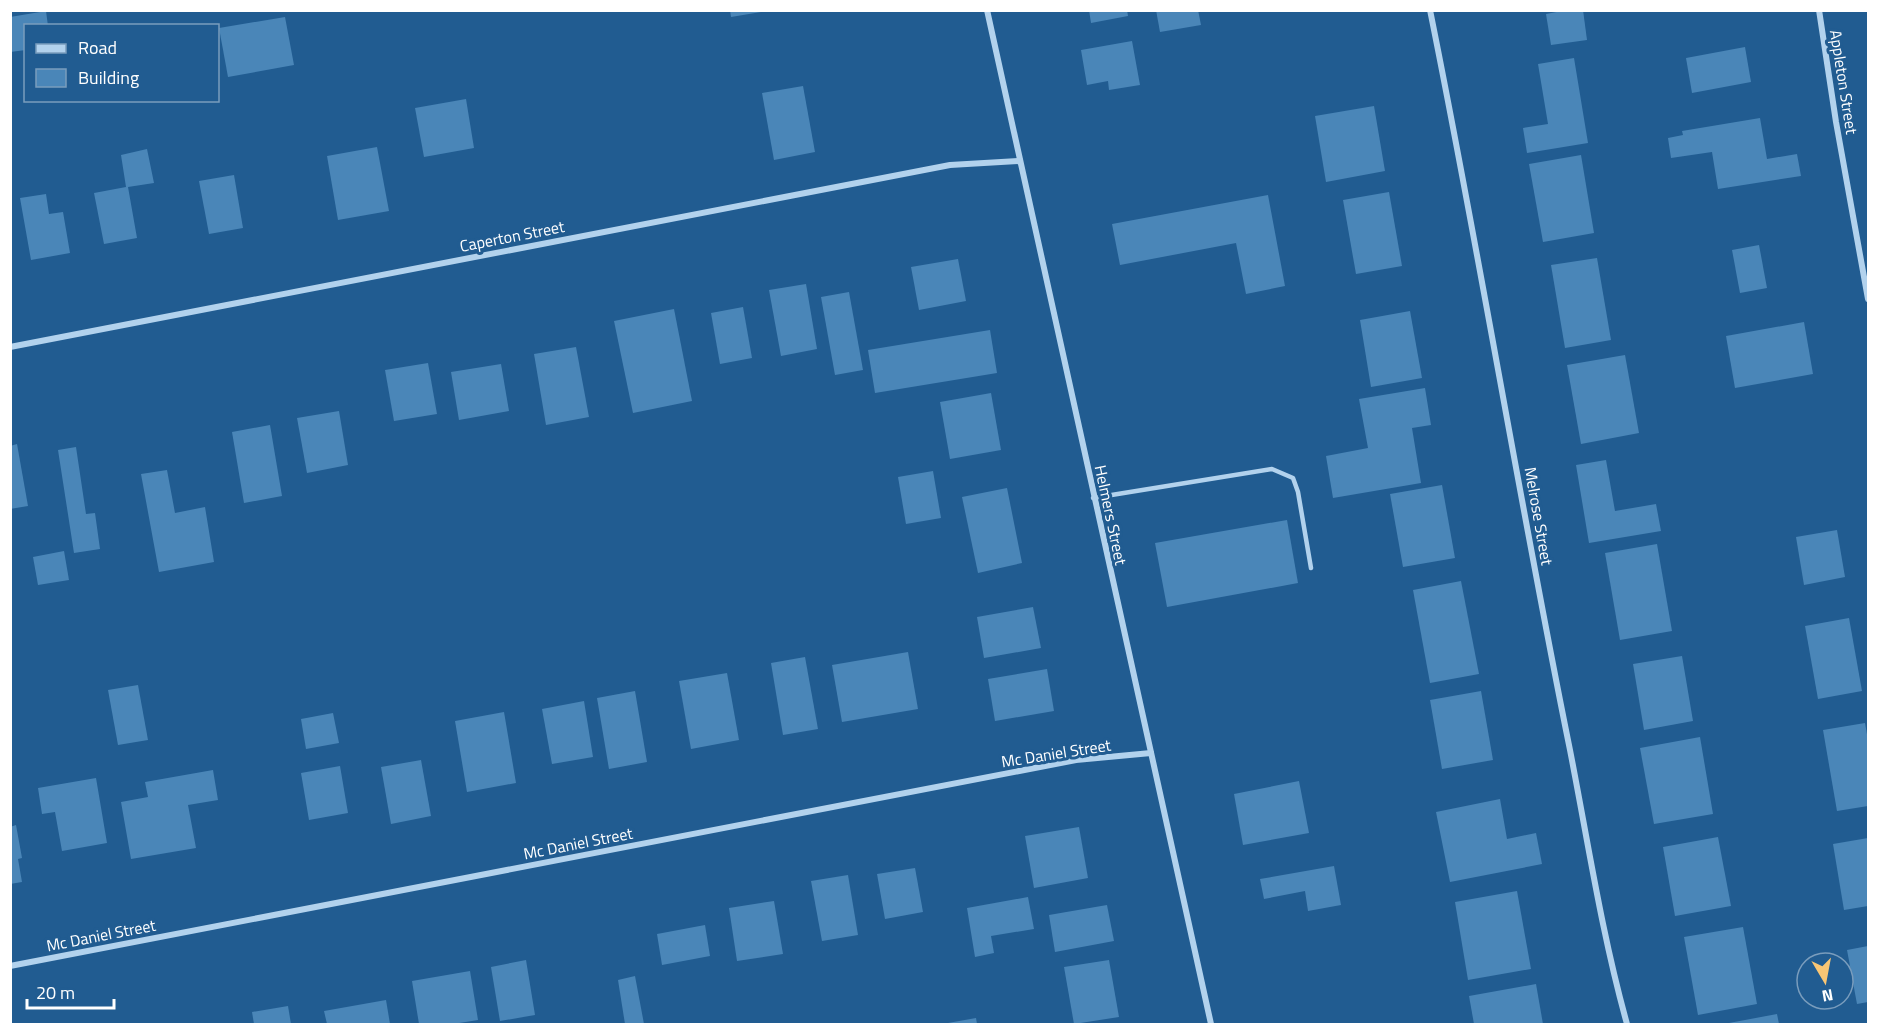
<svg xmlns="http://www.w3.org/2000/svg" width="1879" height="1035" font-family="'Titillium Web',sans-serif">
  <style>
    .building { fill: #4a86b8 }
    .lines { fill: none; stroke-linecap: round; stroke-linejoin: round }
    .lane { stroke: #b2d2ed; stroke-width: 4.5 }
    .street { stroke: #b2d2ed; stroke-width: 6 }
    .labels { text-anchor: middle; stroke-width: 6; stroke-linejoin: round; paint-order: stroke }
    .street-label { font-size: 16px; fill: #fff; stroke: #215c91 }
  </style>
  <rect width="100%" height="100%" fill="#215c91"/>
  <!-- building -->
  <g class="building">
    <polygon points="730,10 761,10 761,12 731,17"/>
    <polygon points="1089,10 1127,10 1128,16 1091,23"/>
    <polygon points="1156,10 1198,10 1201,25 1160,32"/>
    <polygon points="1567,10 1583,10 1587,40 1551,45 1546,14"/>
    <polygon points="46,11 48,26 26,26 26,50 10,52 10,17"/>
    <polygon points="285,17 294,65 228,77 219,28"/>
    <polygon points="1132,41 1140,85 1109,90 1108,81 1087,85 1081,50"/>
    <polygon points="1745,47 1751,82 1692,93 1686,58"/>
    <polygon points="1574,58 1588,143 1527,153 1523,128 1548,124 1538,64"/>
    <polygon points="803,86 815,152 774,160 762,93"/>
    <polygon points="466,99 474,148 424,157 415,108"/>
    <polygon points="1374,106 1385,171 1326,182 1315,116"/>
    <polygon points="1760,118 1767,159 1797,154 1801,176 1718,189 1712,152 1671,158 1668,138 1683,135 1682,131"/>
    <polygon points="377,147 389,211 338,220 327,156"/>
    <polygon points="147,149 154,183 128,187 137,238 104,244 94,193 126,187 121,155"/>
    <polygon points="1581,155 1594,233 1543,242 1529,164"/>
    <polygon points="234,175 243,228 209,234 199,181"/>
    <polygon points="1389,192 1402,266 1356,274 1343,200"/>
    <polygon points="46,194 49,214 63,212 70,253 31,260 20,198"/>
    <polygon points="1268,195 1285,286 1246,294 1236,243 1120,265 1112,224"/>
    <polygon points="1759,245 1767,288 1740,293 1732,250"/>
    <polygon points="1597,258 1611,340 1565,348 1551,265"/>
    <polygon points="958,259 966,301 919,310 911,267"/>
    <polygon points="806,284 817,349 781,356 769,290"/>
    <polygon points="849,292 863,370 835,375 821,297"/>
    <polygon points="743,307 752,358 720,364 711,313"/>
    <polygon points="674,309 692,401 633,413 614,321"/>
    <polygon points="1410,311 1422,378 1371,387 1360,320"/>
    <polygon points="1804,322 1813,374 1735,388 1726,336"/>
    <polygon points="990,330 997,373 875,393 868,350"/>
    <polygon points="576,347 589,417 546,425 534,354"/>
    <polygon points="1625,355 1639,433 1581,444 1567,365"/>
    <polygon points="428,363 437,414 394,421 385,370"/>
    <polygon points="501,364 509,411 459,420 451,372"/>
    <polygon points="1425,388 1431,425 1412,428 1421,483 1333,498 1326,456 1368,448 1359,399"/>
    <polygon points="991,393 1001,450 950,459 940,402"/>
    <polygon points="339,411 348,465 307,473 297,418"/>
    <polygon points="270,425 282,496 244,503 232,432"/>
    <polygon points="17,444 28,506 10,509 10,446"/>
    <polygon points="76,447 86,514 95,513 100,549 74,553 58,450"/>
    <polygon points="1606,460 1615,511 1656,504 1661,531 1589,543 1576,465"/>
    <polygon points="167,470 175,513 205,507 214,562 159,572 141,474"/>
    <polygon points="933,471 941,518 906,524 898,477"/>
    <polygon points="1442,485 1455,558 1403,567 1390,494"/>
    <polygon points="1007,488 1022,563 978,573 962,497"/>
    <polygon points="1287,520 1298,583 1167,607 1155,543"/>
    <polygon points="1837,530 1845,577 1804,585 1796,537"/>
    <polygon points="1657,544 1672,631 1620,640 1605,553"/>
    <polygon points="64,551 69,580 38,585 33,557"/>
    <polygon points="1461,581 1479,674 1430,683 1413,590"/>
    <polygon points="1033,607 1041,648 984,658 977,617"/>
    <polygon points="1849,618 1862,691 1818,699 1805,626"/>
    <polygon points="908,652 918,709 842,722 832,665"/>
    <polygon points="1682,656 1693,721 1644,730 1633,664"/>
    <polygon points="805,657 818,729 783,735 771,663"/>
    <polygon points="1047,669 1054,711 995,721 988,679"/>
    <polygon points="727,673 739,740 691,749 679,681"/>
    <polygon points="138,685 148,740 118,745 108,690"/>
    <polygon points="635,691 647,762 609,769 597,698"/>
    <polygon points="1481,691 1493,760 1442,769 1430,700"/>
    <polygon points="584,701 593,757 552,764 542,709"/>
    <polygon points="504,712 516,783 467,792 455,721"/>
    <polygon points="333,713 339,743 306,749 301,719"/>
    <polygon points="1865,723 1868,740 1868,806 1837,811 1823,730"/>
    <polygon points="1700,737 1713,814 1654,824 1640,748"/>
    <polygon points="421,760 431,816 391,824 381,767"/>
    <polygon points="340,766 348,813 309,820 301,773"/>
    <polygon points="213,770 218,800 188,805 196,848 131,859 121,802 148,797 145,782"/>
    <polygon points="96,778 107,843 62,851 55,812 42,814 38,788"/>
    <polygon points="1299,781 1309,833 1243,845 1234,794"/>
    <polygon points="1500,799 1507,839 1536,833 1542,864 1450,882 1436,812"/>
    <polygon points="16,825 22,858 18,859 22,882 10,884 10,827"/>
    <polygon points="1079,827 1088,878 1034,888 1025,836"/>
    <polygon points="1718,837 1731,906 1675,916 1663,847"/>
    <polygon points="1868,838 1868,906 1844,910 1833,844"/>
    <polygon points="1334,866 1341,905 1308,911 1305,891 1264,899 1260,879"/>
    <polygon points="915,868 923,912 885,919 877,874"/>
    <polygon points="848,875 858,935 822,941 811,881"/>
    <polygon points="1517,891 1531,969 1468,980 1455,902"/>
    <polygon points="1028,897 1034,929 991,936 994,953 975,957 967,908"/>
    <polygon points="774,901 783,954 737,961 729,908"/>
    <polygon points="1107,905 1114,941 1055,952 1049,915"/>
    <polygon points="705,925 710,956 662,965 657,934"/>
    <polygon points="1743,927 1757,1004 1698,1015 1684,937"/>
    <polygon points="1868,946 1868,1002 1857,1004 1847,950"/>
    <polygon points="526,960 535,1015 500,1021 491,967"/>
    <polygon points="1109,960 1119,1017 1074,1024 1064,967"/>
    <polygon points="470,971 478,1020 453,1024 419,1024 412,981"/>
    <polygon points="635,976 644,1024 625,1024 618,980"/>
    <polygon points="1536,984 1543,1024 1474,1024 1469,996"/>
    <polygon points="386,1000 390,1024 327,1024 324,1011"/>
    <polygon points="288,1006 291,1024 254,1024 252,1012"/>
    <polygon points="1777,1014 1779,1024 1729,1024 1729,1023"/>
    <polygon points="976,1018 977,1024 949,1024 948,1023"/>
  </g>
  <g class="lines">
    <!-- lane -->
    <polyline class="lane" points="1093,498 1272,469 1293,478 1298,492 1311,568"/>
    <!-- street -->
    <g class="street">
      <polyline points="987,10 1211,1024"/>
      <path d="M1430 10C1480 257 1520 504 1570 750 1588 842 1602 935 1627 1024"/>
      <polyline points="1819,10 1836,122 1868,299"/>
      <polyline points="10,347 950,165 1020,161"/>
      <polyline points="10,966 1076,760 1151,753"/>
    </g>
  </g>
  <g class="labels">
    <!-- street labels -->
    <g class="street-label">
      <text transform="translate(1844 82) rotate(81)" y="6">Appleton Street</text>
      <text transform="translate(512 236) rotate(-11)" y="6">Caperton Street</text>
      <text transform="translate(1111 515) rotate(78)" y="6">Helmers Street</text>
      <text transform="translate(1539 516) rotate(80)" y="6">Melrose Street</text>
      <text transform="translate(1056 753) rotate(-9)" y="6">Mc Daniel Street</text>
      <text transform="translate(578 843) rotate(-11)" y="6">Mc Daniel Street</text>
      <text transform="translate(101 935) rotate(-11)" y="6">Mc Daniel Street</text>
    </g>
  </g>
  <!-- border -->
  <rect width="1879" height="1035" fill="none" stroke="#ffffff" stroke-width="24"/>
  <!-- legend -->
  <rect x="24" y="24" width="195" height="78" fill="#215c91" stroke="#7a9dbd" stroke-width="1.5"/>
  <rect x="36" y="44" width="30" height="9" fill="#b2d2ed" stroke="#7a9dbd" stroke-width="1.5"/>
  <text x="78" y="54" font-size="18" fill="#ffffff">Road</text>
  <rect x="36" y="69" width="30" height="18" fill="#4a86b8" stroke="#7a9dbd" stroke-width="1.5"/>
  <text x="78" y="84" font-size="18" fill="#ffffff">Building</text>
  <!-- north arrow -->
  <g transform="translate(1825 981) rotate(170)"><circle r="28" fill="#215c91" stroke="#7a9dbd" stroke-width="1.5"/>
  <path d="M0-4.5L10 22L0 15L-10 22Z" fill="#f9c674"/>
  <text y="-9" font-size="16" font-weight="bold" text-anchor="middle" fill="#ffffff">N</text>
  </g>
  <!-- scale -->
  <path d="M27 999v9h87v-9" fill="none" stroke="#ffffff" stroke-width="3"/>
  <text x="36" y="999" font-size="18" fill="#ffffff" stroke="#215c91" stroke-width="4.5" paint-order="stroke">20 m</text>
</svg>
